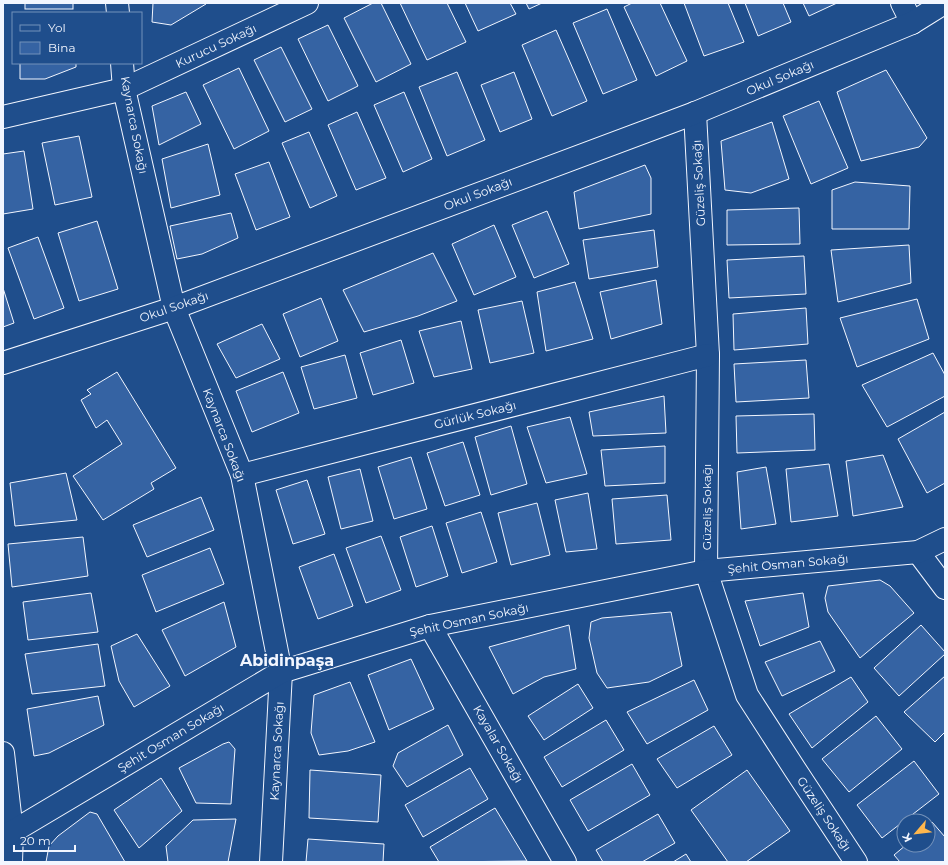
<svg xmlns="http://www.w3.org/2000/svg" width="948" height="865" font-family="Montserrat,sans-serif">
  <style>
    .building { fill: #3563a3; stroke: #f2f6ff }
    .lines { fill: none; stroke-linecap: round; stroke-linejoin: round }
    .minor-casing { stroke: #f2f6ff; stroke-width: 24 }
    .minor { stroke: #1f4e8c; stroke-width: 22 }
    .labels { text-anchor: middle; stroke-width: 3; stroke-linejoin: round; paint-order: stroke }
    .street-label { font-size: 12px; fill: #f2f6ff; stroke: #1f4e8c }
    .district-label { font-size: 16px; font-weight: bold; fill: #f2f6ff; stroke: #1f4e8c }
  </style>
  <rect width="100%" height="100%" fill="#1f4e8c"/>
  <!-- building -->
  <g class="building">
    <rect x="25" y="3" width="48" height="6"/>
    <polygon points="153,3 206,3 206,4 171,25 152,22"/>
    <polygon points="373,3 381,3 411,64 376,82 344,18"/>
    <polygon points="400,3 447,3 466,42 427,60"/>
    <polygon points="465,3 510,3 516,14 478,31"/>
    <polygon points="526,3 542,3 529,9"/>
    <polygon points="632,3 660,3 687,61 656,76 624,7"/>
    <polygon points="684,3 728,3 744,42 704,56"/>
    <polygon points="745,3 783,3 791,22 758,36"/>
    <polygon points="803,3 837,3 809,16"/>
    <polygon points="607,9 637,80 603,94 573,23"/>
    <polygon points="328,25 358,86 328,101 298,39"/>
    <polygon points="556,30 587,101 552,116 522,45"/>
    <polygon points="281,47 312,109 285,122 254,60"/>
    <polygon points="20,63 76,63 76,67 45,79 20,79"/>
    <polygon points="239,68 269,131 234,149 203,85"/>
    <polygon points="886,70 927,138 919,147 861,161 837,92"/>
    <polygon points="457,72 485,140 447,156 419,87"/>
    <polygon points="514,72 532,119 500,132 481,85"/>
    <polygon points="186,92 201,124 159,145 152,106"/>
    <polygon points="404,92 432,159 403,172 374,105"/>
    <polygon points="819,101 848,168 811,184 783,116"/>
    <polygon points="357,112 386,178 356,190 328,125"/>
    <polygon points="772,122 789,179 751,193 725,190 721,141"/>
    <polygon points="309,132 337,196 310,208 282,143"/>
    <polygon points="79,136 92,197 55,205 42,143"/>
    <polygon points="208,144 220,195 171,208 162,159"/>
    <polygon points="24,151 33,209 3,214 3,154"/>
    <polygon points="269,162 290,217 256,230 235,174"/>
    <polygon points="645,165 651,178 651,214 579,229 574,192"/>
    <polygon points="855,182 910,186 909,229 832,229 832,190"/>
    <polygon points="799,208 800,244 727,245 727,210"/>
    <polygon points="547,211 569,264 534,278 512,225"/>
    <polygon points="231,213 238,238 202,254 177,259 170,226"/>
    <polygon points="97,221 118,289 79,301 58,233"/>
    <polygon points="494,225 516,277 474,295 452,244"/>
    <polygon points="654,230 658,267 589,279 583,240"/>
    <polygon points="38,237 64,308 34,319 8,248"/>
    <polygon points="909,245 911,283 838,302 831,250"/>
    <polygon points="433,253 457,301 418,316 364,332 343,290"/>
    <polygon points="804,256 806,294 729,298 727,260"/>
    <polygon points="656,280 662,324 611,339 600,292"/>
    <polygon points="575,282 593,339 546,351 537,292"/>
    <polygon points="3,288 14,323 3,327"/>
    <polygon points="321,298 338,341 300,357 283,314"/>
    <polygon points="917,299 929,339 857,367 840,318"/>
    <polygon points="522,301 534,353 490,363 478,310"/>
    <polygon points="806,308 808,344 734,350 733,314"/>
    <polygon points="461,321 472,369 434,377 419,331"/>
    <polygon points="262,324 280,359 236,378 217,344"/>
    <polygon points="401,340 414,383 373,395 360,353"/>
    <polygon points="933,353 945,375 945,396 887,427 862,385"/>
    <polygon points="345,355 357,398 314,409 301,367"/>
    <polygon points="806,360 809,398 736,402 734,364"/>
    <polygon points="117,372 176,468 151,483 154,489 103,520 73,476 122,444 107,420 96,428 81,400 91,394 87,390"/>
    <polygon points="283,372 299,413 252,432 236,391"/>
    <polygon points="664,396 666,433 593,436 589,412"/>
    <polygon points="945,412 945,483 927,493 898,439"/>
    <polygon points="814,414 815,450 737,453 736,416"/>
    <polygon points="570,417 587,474 546,483 527,427"/>
    <polygon points="511,426 527,484 491,495 475,437"/>
    <polygon points="463,442 480,495 445,506 427,453"/>
    <polygon points="665,446 665,483 605,486 601,450"/>
    <polygon points="883,455 903,507 853,516 846,461"/>
    <polygon points="411,457 427,509 394,519 378,467"/>
    <polygon points="829,464 838,516 791,522 786,469"/>
    <polygon points="766,467 776,524 741,529 737,472"/>
    <polygon points="360,469 373,521 341,529 328,477"/>
    <polygon points="66,473 77,520 15,526 10,483"/>
    <polygon points="307,480 325,534 293,544 276,490"/>
    <polygon points="588,493 597,549 566,552 555,500"/>
    <polygon points="667,495 671,540 616,544 612,499"/>
    <polygon points="201,497 214,530 147,557 133,525"/>
    <polygon points="537,503 550,555 511,565 498,513"/>
    <polygon points="481,512 497,562 462,573 446,523"/>
    <polygon points="432,526 448,576 416,587 400,537"/>
    <polygon points="381,536 401,590 366,603 346,548"/>
    <polygon points="83,537 88,576 12,587 8,544"/>
    <polygon points="210,548 224,584 156,612 142,575"/>
    <polygon points="334,554 353,606 318,619 299,567"/>
    <polygon points="880,580 890,586 914,613 860,658 828,612 825,598 828,586"/>
    <polygon points="91,593 98,632 28,640 23,602"/>
    <polygon points="803,593 809,627 760,646 745,601"/>
    <polygon points="224,602 236,647 185,676 162,630"/>
    <polygon points="671,612 682,666 649,682 607,688 597,673 589,638 591,622 602,618"/>
    <polygon points="569,625 576,669 544,677 513,694 489,647"/>
    <polygon points="921,625 945,652 945,654 899,696 874,668"/>
    <polygon points="137,634 170,686 134,707 119,681 111,646"/>
    <polygon points="820,641 835,671 782,696 765,662"/>
    <polygon points="98,644 105,686 32,694 25,654"/>
    <polygon points="411,659 434,709 389,730 368,675"/>
    <polygon points="945,676 945,732 935,742 904,712"/>
    <polygon points="851,677 868,702 812,748 789,714"/>
    <polygon points="694,680 708,710 647,744 627,712"/>
    <polygon points="350,682 375,742 348,751 319,755 311,733 314,695"/>
    <polygon points="578,684 593,708 544,740 528,716"/>
    <polygon points="98,696 104,725 49,753 34,756 27,709"/>
    <polygon points="876,716 902,749 849,792 822,759"/>
    <polygon points="606,720 624,750 562,787 544,757"/>
    <polygon points="448,725 463,755 407,787 393,766 398,753"/>
    <polygon points="714,726 732,755 677,788 657,759"/>
    <polygon points="229,742 235,749 231,804 196,803 179,768 223,744"/>
    <polygon points="914,761 939,794 882,838 857,805"/>
    <polygon points="632,764 650,795 588,831 570,800"/>
    <polygon points="470,768 488,799 423,837 405,805"/>
    <polygon points="310,770 381,775 378,822 309,818"/>
    <polygon points="747,770 790,831 746,862 728,862 691,810"/>
    <polygon points="161,778 182,811 139,848 114,810"/>
    <polygon points="495,808 527,861 439,862 430,847"/>
    <polygon points="90,812 97,814 125,862 46,862 49,846 58,836"/>
    <polygon points="658,814 675,843 642,862 603,862 596,850"/>
    <polygon points="236,819 228,862 168,862 166,846 193,820"/>
    <polygon points="932,822 945,837 945,862 900,862 894,855 906,845 928,845 928,826"/>
    <polygon points="308,839 384,844 383,862 306,862"/>
    <polygon points="686,854 691,862 673,862"/>
  </g>
  <g class="lines">
    <!-- minor casing -->
    <g class="minor-casing">
      <g id="minor">
        <polyline points="117,3 118,13"/>
        <polyline points="902,3 912,23"/>
        <polyline points="122,63 124,89 174,308 242,475 281,672 271,862"/>
        <polyline points="695,113 708,355 706,571 747,695 796,771 856,862"/>
        <polyline points="3,117 124,89 307,3"/>
        <polyline points="3,363 174,308 695,113 912,23 944,3"/>
        <polyline points="242,475 708,355"/>
        <polyline points="918,552 945,588"/>
        <polyline points="430,626 565,862"/>
        <polyline points="3,753 12,832 11,862"/>
        <polyline points="3,835 12,832 281,672 430,626 706,571 918,552 945,539"/>
      </g>
    </g>
    <!-- minor -->
    <use href="#minor" class="minor"/>
  </g>
  <g class="labels">
    <!-- street labels -->
    <g class="street-label">
      <text transform="translate(216 46) rotate(-25)" y="4">Kurucu Sokağı</text>
      <text transform="translate(780 78) rotate(-23)" y="4">Okul Sokağı</text>
      <text transform="translate(134 125) rotate(79)" y="4">Kaynarca Sokağı</text>
      <text transform="translate(699 183) rotate(-93)" y="4">Güzeliş Sokağı</text>
      <text transform="translate(478 194) rotate(-21)" y="4">Okul Sokağı</text>
      <text transform="translate(174 307) rotate(-19)" y="4">Okul Sokağı</text>
      <text transform="translate(475 415) rotate(-14)" y="4">Gürlük Sokağı</text>
      <text transform="translate(224 435) rotate(69)" y="4">Kaynarca Sokağı</text>
      <text transform="translate(707 507) rotate(-90)" y="4">Güzeliş Sokağı</text>
      <text transform="translate(788 564) rotate(-5)" y="4">Şehit Osman Sokağı</text>
      <text transform="translate(469 620) rotate(-12)" y="4">Şehit Osman Sokağı</text>
      <text transform="translate(171 738) rotate(-31)" y="4">Şehit Osman Sokağı</text>
      <text transform="translate(498 744) rotate(60)" y="4">Kayalar Sokağı</text>
      <text transform="translate(277 751) rotate(-87)" y="4">Kaynarca Sokağı</text>
      <text transform="translate(824 814) rotate(56)" y="4">Güzeliş Sokağı</text>
    </g>
    <!-- district labels -->
    <g class="district-label">
      <text x="287" y="666">Abidinpaşa</text>
    </g>
  </g>
  <!-- border -->
  <rect width="948" height="865" fill="none" stroke="#f2f6ff" stroke-width="8"/>
  <!-- legend -->
  <rect x="12" y="12" width="130" height="52" fill="#1f4e8c" stroke="#7391ba"/>
  <rect x="20" y="25" width="20" height="6" fill="#1f4e8c" stroke="#7391ba"/>
  <text x="48" y="32" font-size="12" fill="#f2f6ff">Yol</text>
  <rect x="20" y="42" width="20" height="12" fill="#3563a3" stroke="#7391ba"/>
  <text x="48" y="52" font-size="12" fill="#f2f6ff">Bina</text>
  <!-- north arrow -->
  <g transform="translate(916 833) rotate(242)"><circle r="19" fill="#1f4e8c" stroke="#7391ba"/>
  <path d="M0-3L7 15L0 10L-7 15Z" fill="#ffb74d"/>
  <text y="-6" font-size="11" font-weight="bold" text-anchor="middle" fill="#f2f6ff">K</text>
  </g>
  <!-- scale -->
  <path d="M14 845v6h61v-6" fill="none" stroke="#f2f6ff" stroke-width="2"/>
  <text x="20" y="845" font-size="12" fill="#f2f6ff" stroke="#1f4e8c" stroke-width="3" paint-order="stroke">20 m</text>
</svg>
